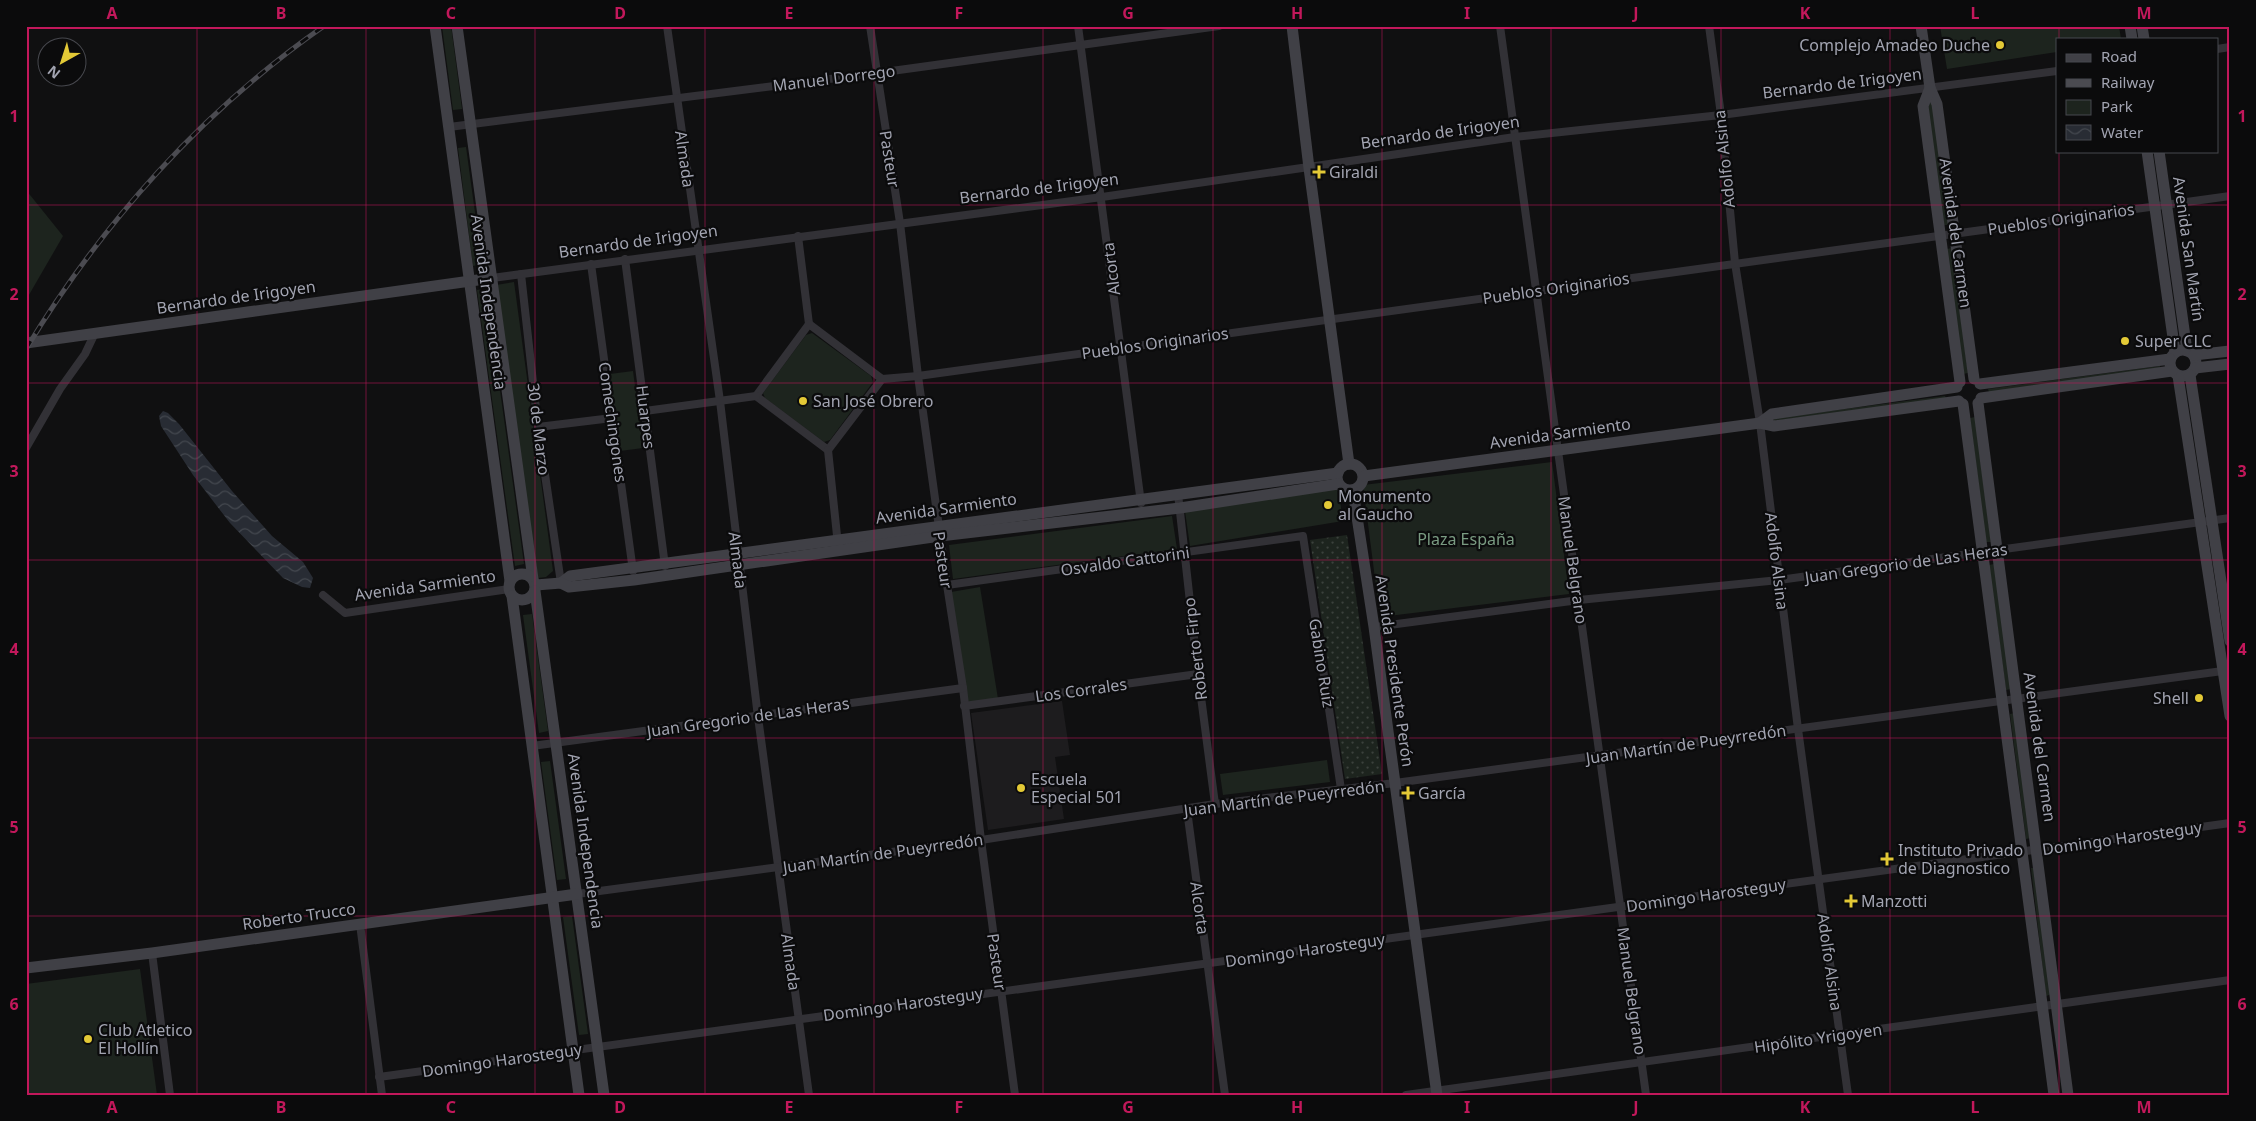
<svg xmlns="http://www.w3.org/2000/svg" width="2256" height="1121" font-family="'Noto Sans',sans-serif">
  <style>
    .built { fill: #1d1c1e }
    .green { fill: #1d241e }
    .garden { fill: url(#garden-dots) }
    .water { fill: url(#water-waves) }
    .lines { fill: none; stroke-linecap: round; stroke-linejoin: round }
    .street { stroke: #323136; stroke-width: 8 }
    .secondary { stroke: #404046; stroke-width: 11 }
    .rail-casing { stroke: #4b4b51; stroke-width: 5 }
    .rail { stroke: #0b0b0c; stroke-width: 3; stroke-dasharray: 9; stroke-linecap: butt }
    .grid { fill: none; stroke: #c2185b; stroke-width: 1; stroke-opacity: 0.55 }
    .poi-dot { fill: #e3c936; stroke: #0b0b0c; stroke-width: 2 }
    .labels { text-anchor: middle; stroke-width: 4.5; stroke-linejoin: round; paint-order: stroke }
    .poi-label { font-size: 16px; fill: #a2a4b1; stroke: #0b0b0c; text-anchor: start }
    .street-label { font-size: 16px; fill: #a2a4b1; stroke: #0b0b0c }
    .park-label { font-size: 16px; fill: #7a9b82; stroke: #0b0b0c }
    .neatline { fill: none; stroke: #c2185b; stroke-width: 2 }
    .grid-label { font-size: 16px; text-anchor: middle; font-weight: bold; fill: #c2185b }
  </style>
  <defs>
    <pattern id="garden-dots" width="8" height="8" patternUnits="userSpaceOnUse" patternTransform="scale(1.25)"><rect width="8" height="8" fill="#1d241e"/><path d="M2 2h.1M6 6h.1" fill="none" stroke="#3b413c" stroke-width="1.8" stroke-linecap="round"/></pattern>
    <pattern id="water-waves" width="16" height="10" patternUnits="userSpaceOnUse" patternTransform="scale(1.25)"><rect width="16" height="10" fill="#282c34"/><path d="M0 5q4-4 8 0t8 0" fill="none" stroke="#44484f"/></pattern>
  </defs>
  <rect width="100%" height="100%" fill="#101011"/>
  <!-- built -->
  <polygon class="built" points="1062,701 1070,755 1055,757 1064,819 988,830 971,713"/>
  <!-- green -->
  <g class="green">
    <polygon points="442,26 451,26 462,109 453,110"/>
    <polygon points="1940,26 2119,26 2121,39 2057,39 2057,52 1947,69"/>
    <polygon points="1932,100 1949,225 1944,225 1927,101"/>
    <polygon points="466,147 482,264 473,266 458,148"/>
    <polygon points="26,190 63,236 26,300"/>
    <polygon points="1952,248 1968,373 1963,374 1947,249"/>
    <polygon points="514,282 553,571 546,577 538,578 496,285"/>
    <polygon points="486,289 524,564 515,566 477,290"/>
    <polygon points="812,333 871,376 873,382 830,440 824,442 765,398 763,393 806,335"/>
    <polygon points="2160,366 2160,369 1989,392 1988,389"/>
    <polygon points="633,371 643,448 620,451 610,374"/>
    <polygon points="1945,396 1946,398 1774,421 1774,418"/>
    <polygon points="1975,417 1991,542 1986,542 1970,418"/>
    <polygon points="1552,462 1569,594 1380,617 1363,485"/>
    <polygon points="1338,487 1343,521 1190,546 1185,511"/>
    <polygon points="1172,516 1177,549 953,579 949,545"/>
    <polygon points="1994,564 2011,689 2006,690 1989,565"/>
    <polygon points="980,587 998,699 968,702 951,592"/>
    <polygon points="532,614 548,731 539,733 523,615"/>
    <polygon points="2015,713 2031,838 2026,839 2010,714"/>
    <polygon points="1327,760 1330,782 1223,795 1220,774"/>
    <polygon points="550,761 566,879 557,880 541,762"/>
    <polygon points="2031,868 2037,868 2052,994 2046,996"/>
    <polygon points="572,916 588,1034 579,1035 563,917"/>
    <polygon points="140,969 157,1095 26,1095 26,984"/>
  </g>
  <!-- garden -->
  <polygon class="garden" points="1347,535 1382,774 1345,779 1310,540"/>
  <!-- water -->
  <polygon class="water" points="163,411 168,413 179,424 232,491 272,536 303,562 313,578 310,588 302,587 283,578 230,523 193,475 161,426 159,416"/>
  <g class="lines">
    <!-- street -->
    <g class="street">
      <polyline points="667,26 720,401 758,717 809,1095"/>
      <polyline points="870,26 900,223 918,376 947,585 963,688 981,840 1015,1095"/>
      <polyline points="1078,26 1141,503"/>
      <polyline points="1500,26 1646,1095"/>
      <polyline points="1709,26 1721,115 1735,263 1760,423 1798,729 1848,1095"/>
      <polyline points="2217,49 2230,47"/>
      <polyline points="449,127 877,73 1219,26"/>
      <polyline points="798,236 809,324"/>
      <polyline points="625,259 665,566"/>
      <polyline points="591,264 633,571"/>
      <polyline points="521,274 538,427 561,583"/>
      <polyline points="492,278 1102,197 1515,137 1721,115 2057,71"/>
      <polyline points="882,379 828,450 756,396 809,324 882,379 918,376 2230,196"/>
      <polyline points="645,411 756,396"/>
      <polyline points="538,427 612,418"/>
      <polyline points="26,448 60,389 85,354 94,335"/>
      <polyline points="828,450 838,545"/>
      <polyline points="1178,494 1198,674 1215,804"/>
      <polyline points="947,585 1303,536 1341,789"/>
      <polyline points="323,595 345,613 509,589"/>
      <polyline points="1374,627 1579,600 1779,580 2230,518"/>
      <polyline points="964,706 1198,674"/>
      <polyline points="532,746 963,688"/>
      <polyline points="1187,810 1225,1095"/>
      <polyline points="577,894 981,840 1215,804 1395,783 2230,670"/>
      <polyline points="360,924 382,1095"/>
      <polyline points="152,953 170,1095"/>
      <polyline points="379,1077 2230,823"/>
      <polyline points="1406,1095 2230,980"/>
    </g>
    <!-- secondary -->
    <g class="secondary">
      <polyline points="435,26 510,581"/>
      <polyline points="457,26 533,579"/>
      <polyline points="1292,26 1309,168 1349,464"/>
      <polyline points="1921,26 1930,88 1937,104 1974,379"/>
      <polyline points="2130,26 2132,39"/>
      <polyline points="2142,26 2144,39"/>
      <polyline points="1930,88 1923,106 1960,382"/>
      <polyline points="2147,151 2175,352"/>
      <polyline points="2159,151 2187,351"/>
      <polyline points="26,343 492,278"/>
      <circle cx="2183" cy="363" r="13"/>
      <polyline points="2194,355 2230,351"/>
      <polyline points="2195,368 2230,364"/>
      <polyline points="2190,375 2230,641"/>
      <polyline points="2178,376 2230,716"/>
      <polyline points="1980,384 2170,359"/>
      <polyline points="1981,398 2172,371"/>
      <polyline points="1978,403 2068,1095"/>
      <polyline points="1963,404 2054,1095"/>
      <polyline points="1760,423 1772,414 1957,387"/>
      <circle cx="1350" cy="477" r="13"/>
      <polyline points="1364,476 1760,423 1774,426 1959,401"/>
      <polyline points="1353,491 1374,627 1437,1095"/>
      <circle cx="522" cy="587" r="13"/>
      <polyline points="561,583 570,576 1338,473"/>
      <polyline points="536,585 561,583 569,587 634,580 940,536 1180,508 1338,484"/>
      <polyline points="535,591 604,1095"/>
      <polyline points="512,596 579,1095"/>
      <polyline points="26,968 152,953 577,894"/>
    </g>
    <!-- rail casing -->
    <g class="rail-casing">
      <path id="rail" d="M26 349C102 223 202 111 324 26"/>
    </g>
    <!-- rail -->
    <use href="#rail" class="rail"/>
  </g>
  <!-- grid -->
  <path class="grid" d="M197 26V1095M366 26V1095M535 26V1095M705 26V1095M874 26V1095M1043 26V1095M1213 26V1095M1382 26V1095M1551 26V1095M1721 26V1095M1890 26V1095M2059 26V39M2059 151V1095M26 205H2230M26 383H2230M26 560H2230M26 738H2230M26 916H2230"/>
  <!-- markers -->
  <g class="poi-dot">
    <circle cx="2000" cy="45" r="5"/>
    <path d="M1316.5 164.5h5v5h5v5h-5v5h-5v-5h-5v-5h5z"/>
    <circle cx="2125" cy="341" r="5"/>
    <circle cx="803" cy="401" r="5"/>
    <circle cx="1328" cy="505" r="5"/>
    <circle cx="2199" cy="698" r="5"/>
    <circle cx="1021" cy="788" r="5"/>
    <path d="M1405.5 785.5h5v5h5v5h-5v5h-5v-5h-5v-5h5z"/>
    <path d="M1884.5 851.5h5v5h5v5h-5v5h-5v-5h-5v-5h5z"/>
    <path d="M1848.5 893.5h5v5h5v5h-5v5h-5v-5h-5v-5h5z"/>
    <circle cx="88" cy="1039" r="5"/>
  </g>
  <g class="labels">
    <!-- poi labels -->
    <g class="poi-label">
      <text x="1990" y="51" text-anchor="end">Complejo Amadeo Duche</text>
      <text x="1329" y="178">Giraldi</text>
      <text x="2135" y="347">Super CLC</text>
      <text x="813" y="407">San José Obrero</text>
      <text x="1338" y="502">Monumento<tspan x="1338" dy="18">al Gaucho</tspan></text>
      <text x="2189" y="704" text-anchor="end">Shell</text>
      <text x="1031" y="785">Escuela<tspan x="1031" dy="18">Especial 501</tspan></text>
      <text x="1418" y="799">García</text>
      <text x="1898" y="856">Instituto Privado<tspan x="1898" dy="18">de Diagnostico</tspan></text>
      <text x="1861" y="907">Manzotti</text>
      <text x="98" y="1036">Club Atletico<tspan x="98" dy="18">El Hollín</tspan></text>
    </g>
    <!-- street labels -->
    <g class="street-label">
      <text transform="translate(834 78) rotate(-7)" y="6">Manuel Dorrego</text>
      <text transform="translate(1842 83) rotate(-7)" y="6">Bernardo de Irigoyen</text>
      <text transform="translate(1440 132) rotate(-8)" y="6">Bernardo de Irigoyen</text>
      <text transform="translate(685 159) rotate(82)" y="6">Almada</text>
      <text transform="translate(890 159) rotate(81)" y="6">Pasteur</text>
      <text transform="translate(1724 159) rotate(-96)" y="6">Adolfo Alsina</text>
      <text transform="translate(1039 188) rotate(-7)" y="6">Bernardo de Irigoyen</text>
      <text transform="translate(2061 219) rotate(-8)" y="6">Pueblos Originarios</text>
      <text transform="translate(1956 233) rotate(82)" y="6">Avenida del Carmen</text>
      <text transform="translate(638 241) rotate(-8)" y="6">Bernardo de Irigoyen</text>
      <text transform="translate(2189 249) rotate(82)" y="6">Avenida San Martín</text>
      <text transform="translate(1111 269) rotate(-97)" y="6">Alcorta</text>
      <text transform="translate(1556 288) rotate(-8)" y="6">Pueblos Originarios</text>
      <text transform="translate(236 297) rotate(-8)" y="6">Bernardo de Irigoyen</text>
      <text transform="translate(489 302) rotate(82)" y="6">Avenida Independencia</text>
      <text transform="translate(1155 343) rotate(-8)" y="6">Pueblos Originarios</text>
      <text transform="translate(646 417) rotate(83)" y="6">Huarpes</text>
      <text transform="translate(613 422) rotate(82)" y="6">Comechingones</text>
      <text transform="translate(539 429) rotate(83)" y="6">30 de Marzo</text>
      <text transform="translate(1560 433) rotate(-8)" y="6">Avenida Sarmiento</text>
      <text transform="translate(946 508) rotate(-8)" y="6">Avenida Sarmiento</text>
      <text transform="translate(738 560) rotate(83)" y="6">Almada</text>
      <text transform="translate(943 560) rotate(82)" y="6">Pasteur</text>
      <text transform="translate(1573 560) rotate(82)" y="6">Manuel Belgrano</text>
      <text transform="translate(1125 561) rotate(-8)" y="6">Osvaldo Cattorini</text>
      <text transform="translate(1777 561) rotate(83)" y="6">Adolfo Alsina</text>
      <text transform="translate(1906 563) rotate(-8)" y="6">Juan Gregorio de Las Heras</text>
      <text transform="translate(425 585) rotate(-8)" y="6">Avenida Sarmiento</text>
      <text transform="translate(1195 649) rotate(-97)" y="6">Roberto Firpo</text>
      <text transform="translate(1322 663) rotate(81)" y="6">Gabino Ruíz</text>
      <text transform="translate(1395 671) rotate(82)" y="6">Avenida Presidente Perón</text>
      <text transform="translate(1081 690) rotate(-8)" y="6">Los Corrales</text>
      <text transform="translate(748 717) rotate(-8)" y="6">Juan Gregorio de Las Heras</text>
      <text transform="translate(1686 744) rotate(-8)" y="6">Juan Martín de Pueyrredón</text>
      <text transform="translate(2040 747) rotate(82)" y="6">Avenida del Carmen</text>
      <text transform="translate(1284 798) rotate(-7)" y="6">Juan Martín de Pueyrredón</text>
      <text transform="translate(2122 838) rotate(-8)" y="6">Domingo Harosteguy</text>
      <text transform="translate(586 841) rotate(82)" y="6">Avenida Independencia</text>
      <text transform="translate(883 853) rotate(-8)" y="6">Juan Martín de Pueyrredón</text>
      <text transform="translate(1706 895) rotate(-8)" y="6">Domingo Harosteguy</text>
      <text transform="translate(1200 908) rotate(82)" y="6">Alcorta</text>
      <text transform="translate(299 916) rotate(-8)" y="6">Roberto Trucco</text>
      <text transform="translate(1305 950) rotate(-8)" y="6">Domingo Harosteguy</text>
      <text transform="translate(791 962) rotate(82)" y="6">Almada</text>
      <text transform="translate(997 962) rotate(82)" y="6">Pasteur</text>
      <text transform="translate(1830 962) rotate(82)" y="6">Adolfo Alsina</text>
      <text transform="translate(1632 991) rotate(82)" y="6">Manuel Belgrano</text>
      <text transform="translate(903 1004) rotate(-8)" y="6">Domingo Harosteguy</text>
      <text transform="translate(1818 1038) rotate(-8)" y="6">Hipólito Yrigoyen</text>
      <text transform="translate(502 1060) rotate(-8)" y="6">Domingo Harosteguy</text>
    </g>
    <!-- park labels -->
    <g class="park-label">
      <text x="1466" y="545">Plaza España</text>
    </g>
  </g>
  <!-- border -->
  <rect width="2256" height="1121" fill="none" stroke="#0b0b0c" stroke-width="55"/>
  <!-- legend -->
  <rect x="2056" y="38" width="162" height="115" fill="#0b0b0c" stroke="#47484e"/>
  <rect x="2066" y="54" width="25" height="8" fill="#404046" stroke="#47484e"/>
  <text x="2101" y="62" font-size="15" fill="#a2a4b1">Road</text>
  <rect x="2066" y="79" width="25" height="8" fill="#4b4b51" stroke="#47484e"/>
  <text x="2101" y="88" font-size="15" fill="#a2a4b1">Railway</text>
  <rect x="2066" y="100" width="25" height="15" fill="#1d241e" stroke="#47484e"/>
  <text x="2101" y="112" font-size="15" fill="#a2a4b1">Park</text>
  <rect x="2066" y="125" width="25" height="15" fill="url(#water-waves)" stroke="#47484e"/>
  <text x="2101" y="138" font-size="15" fill="#a2a4b1">Water</text>
  <!-- north arrow -->
  <g transform="translate(62 62) rotate(219)"><circle r="24" fill="#0b0b0c" stroke="#47484e"/>
  <path d="M0-4L9 19L0 12L-9 19Z" fill="#e3c936"/>
  <text y="-8" font-size="14" font-weight="bold" text-anchor="middle" fill="#a2a4b1">N</text>
  </g>
  <rect x="28" y="28" width="2200" height="1066" class="neatline"/>
  <g class="grid-label">
    <text x="112" y="19">A</text>
    <text x="281" y="19">B</text>
    <text x="451" y="19">C</text>
    <text x="620" y="19">D</text>
    <text x="789" y="19">E</text>
    <text x="959" y="19">F</text>
    <text x="1128" y="19">G</text>
    <text x="1297" y="19">H</text>
    <text x="1467" y="19">I</text>
    <text x="1636" y="19">J</text>
    <text x="1805" y="19">K</text>
    <text x="1975" y="19">L</text>
    <text x="2144" y="19">M</text>
    <text x="14" y="122">1</text>
    <text x="2242" y="122">1</text>
    <text x="14" y="300">2</text>
    <text x="2242" y="300">2</text>
    <text x="14" y="477">3</text>
    <text x="2242" y="477">3</text>
    <text x="14" y="655">4</text>
    <text x="2242" y="655">4</text>
    <text x="14" y="833">5</text>
    <text x="2242" y="833">5</text>
    <text x="14" y="1010">6</text>
    <text x="2242" y="1010">6</text>
    <text x="112" y="1113">A</text>
    <text x="281" y="1113">B</text>
    <text x="451" y="1113">C</text>
    <text x="620" y="1113">D</text>
    <text x="789" y="1113">E</text>
    <text x="959" y="1113">F</text>
    <text x="1128" y="1113">G</text>
    <text x="1297" y="1113">H</text>
    <text x="1467" y="1113">I</text>
    <text x="1636" y="1113">J</text>
    <text x="1805" y="1113">K</text>
    <text x="1975" y="1113">L</text>
    <text x="2144" y="1113">M</text>
  </g>
</svg>
